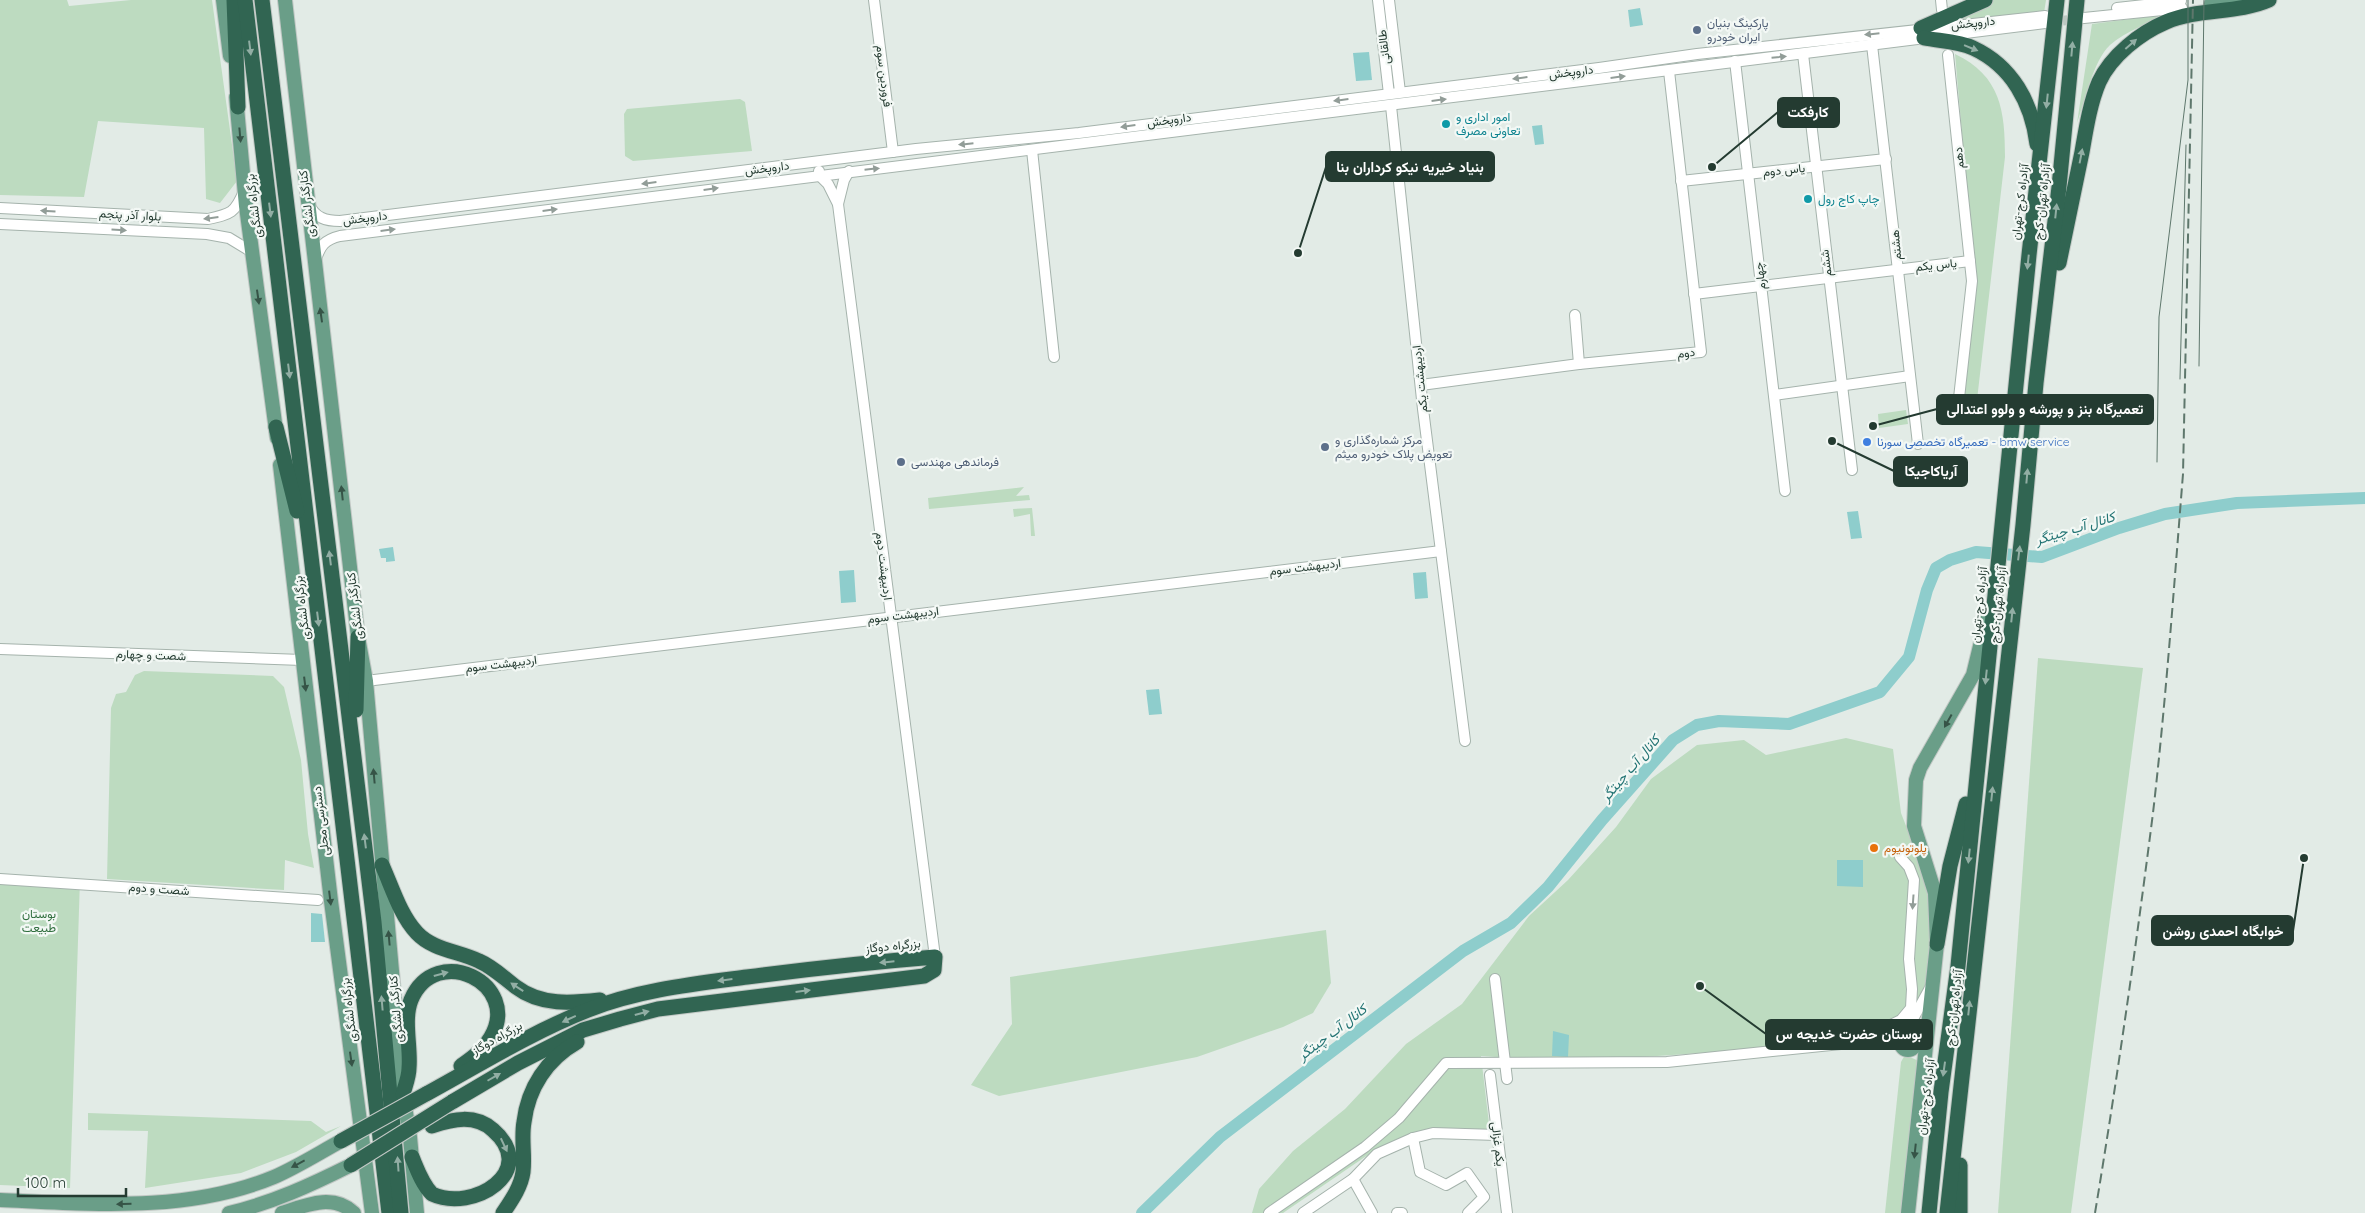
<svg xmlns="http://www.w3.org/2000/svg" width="2365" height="1213" font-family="Quicksand,Vazirmatn,sans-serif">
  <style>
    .green { fill: #bddbc0 }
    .water { fill: #8ecdcc }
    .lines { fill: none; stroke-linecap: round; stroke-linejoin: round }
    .river { stroke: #8ecdcc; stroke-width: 12 }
    .minor-tunnel { stroke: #bcc8c2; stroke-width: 10; stroke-dasharray: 10 5; stroke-linecap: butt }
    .minor-casing { stroke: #a5b3ac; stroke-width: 12 }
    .major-casing { stroke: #c2c8c5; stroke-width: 16 }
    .highway-casing { stroke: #c2c8c5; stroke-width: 17 }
    .minor { stroke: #fff; stroke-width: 10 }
    .major { stroke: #6a9e88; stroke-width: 14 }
    .highway { stroke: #316552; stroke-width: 15 }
    .tram { stroke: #5e776c; stroke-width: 1 }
    .rail { stroke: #5e776c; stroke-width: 2; stroke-dasharray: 10 5; stroke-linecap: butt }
    .highway-bridge-casing { stroke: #c2c8c5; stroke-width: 17; stroke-linecap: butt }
    .highway-bridge { stroke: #316552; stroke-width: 15 }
    .oneway { fill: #929d98 }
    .oneway2 { fill: #92aea4 }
    .oneway3 { fill: #365447 }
    .service-dot { fill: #5c6f8a; stroke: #f3f8f5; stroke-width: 2 }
    .culture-dot { fill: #0f9aa8; stroke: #f3f8f5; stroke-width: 2 }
    .shop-dot { fill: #3f7fe0; stroke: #f3f8f5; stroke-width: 2 }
    .food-dot { fill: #e8710a; stroke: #f3f8f5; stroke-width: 2 }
    .labels { text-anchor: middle; stroke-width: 4.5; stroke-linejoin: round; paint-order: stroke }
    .service-label { font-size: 12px; fill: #4e5e75; stroke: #f3f8f5; text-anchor: start }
    .street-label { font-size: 12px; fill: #243b31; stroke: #f3f8f5 }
    .culture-label { font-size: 12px; fill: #0d838f; stroke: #f3f8f5; text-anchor: start }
    .shop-label { font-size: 12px; fill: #366cbe; stroke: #f3f8f5; text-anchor: start }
    .food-label { font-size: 12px; fill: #c56008; stroke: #f3f8f5; text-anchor: start }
    .park-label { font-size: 12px; fill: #316f3f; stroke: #f3f8f5 }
    .water-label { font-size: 14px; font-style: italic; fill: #227373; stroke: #f3f8f5 }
    .leader { fill: none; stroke: #243b31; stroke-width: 2 }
    .callout-dot { fill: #243b31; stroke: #f3f8f5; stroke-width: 2 }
    .callout { fill: #243b31; stroke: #243b31; stroke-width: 2 }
    .callout-label { font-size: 14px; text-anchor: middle; font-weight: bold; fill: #fff }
  </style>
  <rect width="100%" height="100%" fill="#e2ebe6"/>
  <!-- green -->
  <g class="green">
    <polygon points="0,0 67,0 69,6 131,0 212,0 237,181 220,203 206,199 204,128 98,121 84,197 0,195"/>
    <polygon points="1993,0 2046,0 2044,13 1959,19"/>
    <path d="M2168 14C2149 23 2126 31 2110 45 2093 61 2085 101 2077 123L2092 24Z"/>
    <path d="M1955 54C2001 76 2005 111 2005 157L1977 400 1969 415 1959 425 1975 281Z"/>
    <polygon points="740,99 745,102 752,151 633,161 625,156 624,114 627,109"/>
    <polygon points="1906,410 1908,424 1879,428 1878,414"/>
    <polygon points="1024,487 1016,496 1029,495 1030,500 929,509 928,498"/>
    <polygon points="1032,508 1035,536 1031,536 1030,514 1014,517 1013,509"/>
    <polygon points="2038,658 2143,668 2071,1213 1998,1213"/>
    <polygon points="144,671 273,676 284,687 301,760 308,834 314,868 285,860 284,890 107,879 111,708 116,694 126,692 135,675"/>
    <path d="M1846 738 1893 749 1901 813 1927 880 1933 949 1931 970 1920 1003 1911 1021 1892 1035C1755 1047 1618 1067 1481 1056L1490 1132 1426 1129 1378 1148 1283 1213H1252L1259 1189 1293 1151 1345 1109 1406 1044 1462 1004 1529 916 1568 880 1616 827 1651 779 1697 745 1744 740 1766 755Z"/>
    <polygon points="0,875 80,879 70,1188 0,1185"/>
    <polygon points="1326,930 1331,983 1313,1013 1283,1027 1197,1057 999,1096 971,1085 1012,1024 1010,977"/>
    <polygon points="1905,1055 1919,1061 1904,1213 1885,1213 1901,1062"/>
    <polygon points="88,1113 311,1121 326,1132 341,1126 296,1152 241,1173 145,1188 148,1131 88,1130"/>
  </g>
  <!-- water -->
  <g class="water">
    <polygon points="1640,8 1643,25 1630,27 1628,10"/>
    <polygon points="1369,52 1372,80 1356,81 1353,53"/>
    <polygon points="1542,125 1544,144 1535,145 1532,126"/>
    <polygon points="1858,511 1862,538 1851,539 1847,512"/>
    <polygon points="393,547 395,561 386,562 386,558 381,558 379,549"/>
    <polygon points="854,570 856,602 841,603 839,571"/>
    <polygon points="1426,572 1428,598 1415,599 1413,573"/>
    <polygon points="1159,689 1162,714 1149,715 1146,690"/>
    <polygon points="1837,860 1863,860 1863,887 1837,886"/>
    <polygon points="311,913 322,914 325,942 311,942"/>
    <polygon points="1553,1031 1569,1035 1568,1057 1552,1056"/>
  </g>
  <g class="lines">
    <!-- river -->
    <polyline class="river" points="1142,1213 1220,1137 1463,951 1511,923 1548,887 1602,820 1673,740 1697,725 1719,721 1789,724 1880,692 1909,657 1927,590 1936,568 1950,560 1976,552 2042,557 2119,528 2165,514 2237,503 2365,498"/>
    <!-- minor-tunnel -->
    <polyline class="minor-tunnel" points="2048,22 2081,19"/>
    <!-- minor casing -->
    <g class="minor-casing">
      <g id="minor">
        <polyline points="874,0 893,152"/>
        <polyline points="1378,0 1389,94"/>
        <polyline points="1389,0 1400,92"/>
        <polyline points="1941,0 1942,10"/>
        <polyline points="2117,8 2181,1"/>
        <polyline points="2084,18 2182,8"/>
        <polyline points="1872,45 1918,444"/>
        <polyline points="1803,54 1852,470"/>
        <polyline points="1948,55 1972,281 1958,407"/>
        <polyline points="1735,61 1785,491"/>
        <polyline points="1391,106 1423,409 1465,741"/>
        <polyline points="1032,150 1054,357"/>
        <polyline points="819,171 819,175 828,184 838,204 935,957"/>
        <polyline points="1681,181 1886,159"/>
        <path d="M309 204C315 218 326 221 340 221L916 149 1079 133 1599 68 1697 54 2045 16"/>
        <polyline points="838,204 844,180 849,171"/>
        <path d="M0 208 208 219C231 214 235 213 244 191"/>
        <polyline points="0,224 207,234 229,238 252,252"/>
        <path d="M315 261C321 245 324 240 340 236L2045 23"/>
        <polyline points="1694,294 1970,261"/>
        <polyline points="1575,315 1579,364"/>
        <polyline points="1421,385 1579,364 1701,352 1669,71"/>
        <polyline points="1774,395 1910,376"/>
        <polyline points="0,649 302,660"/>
        <polyline points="366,681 1441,551"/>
        <polyline points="0,879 318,900"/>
        <polyline points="1495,979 1507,1079"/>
        <polyline points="1862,1039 1901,1020 1911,1008 1912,989 1909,959 1914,880 1909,867 1900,857"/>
        <polyline points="1891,1039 1908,1028 1930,988"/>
        <polyline points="1490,1075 1507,1213"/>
        <polyline points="1413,1138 1420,1172 1446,1185 1467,1173 1484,1197 1468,1213"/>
        <polyline points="1353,1179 1372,1213"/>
        <polyline points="1269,1213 1365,1147 1399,1118 1446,1063 1667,1062 1870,1041 1891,1039 1902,1042"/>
        <polyline points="1303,1213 1353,1179 1377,1154 1413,1138 1433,1133 1497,1135"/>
        <polyline points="1397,1213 1402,1213"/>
      </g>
    </g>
    <!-- major casing -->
    <g class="major-casing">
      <g id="major">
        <polyline points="223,0 230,56"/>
        <path d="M285 0C308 213 334 425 358 637L366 681 403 1094 410 1137 417 1213"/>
        <polyline points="2211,4 2243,0"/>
        <polyline points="236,97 246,206 277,438"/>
        <polyline points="280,465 331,901 372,1213"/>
        <circle cx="1908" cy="1043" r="7"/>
        <path d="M0 1200C91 1204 187 1213 274 1177 297 1167 319 1153 341 1141"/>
        <path d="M229 1213C272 1203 311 1185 351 1165"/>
        <path d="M282 1213C306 1205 333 1193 354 1213"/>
        <polyline points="1908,1213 1937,944 1935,893 1914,826 1916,780 1920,768 1973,675 1988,613"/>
      </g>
    </g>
    <!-- highway casing -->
    <g class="highway-casing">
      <g id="highway">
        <polyline points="234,0 238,107"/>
        <polyline points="245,0 389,1213"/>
        <polyline points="262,0 374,922 401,1213"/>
        <polyline points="1921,28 1985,0"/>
        <path d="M1924 38C1940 41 1959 41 1973 48 2012 66 2032 103 2037 144"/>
        <path d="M2059 263C2067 226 2074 189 2082 152 2086 129 2090 103 2099 82 2111 56 2140 33 2166 22 2198 8 2237 14 2269 0"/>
        <polyline points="276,427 297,511"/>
        <polyline points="356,710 358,637"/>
        <path d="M382 865C392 887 400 915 417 933 433 950 458 951 479 961 493 967 504 978 516 987 541 1006 572 1003 600 1000"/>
        <polyline points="1937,944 1950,866 1966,804"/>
        <path d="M403 1094C405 1086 409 1077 409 1068 411 1047 403 1020 411 1000 436 941 522 984 491 1037 484 1050 472 1058 461 1066"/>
        <path d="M426 1094C479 1065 532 1032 588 1010 638 990 694 984 747 977 809 969 873 962 935 957L934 970 924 976 658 1009 620 1019 583 1030 518 1063 452 1102"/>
        <path d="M412 1157C417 1169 422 1184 432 1194 473 1213 540 1171 493 1130 475 1114 453 1119 432 1126"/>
        <polyline points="1960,1165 1960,1213"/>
        <path d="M503 1213C511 1201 521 1187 523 1172 525 1155 521 1138 524 1122 528 1088 547 1059 577 1042"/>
        <polyline points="1929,1213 1941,1092 1958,966 2029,255 2057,0"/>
        <polyline points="1947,1213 2023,525 2036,383 2059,187 2077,0"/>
      </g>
    </g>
    <!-- minor -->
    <use href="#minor" class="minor"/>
    <!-- major -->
    <use href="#major" class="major"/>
    <!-- highway -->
    <use href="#highway" class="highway"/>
    <!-- tram -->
    <g class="tram">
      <polyline points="2199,366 2204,0"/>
      <polyline points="2180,379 2186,145"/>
      <polyline points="2157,462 2159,317 2188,80 2188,0"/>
    </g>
    <!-- rail -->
    <path class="rail" d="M2095 1213C2117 1080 2136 947 2153 813 2166 700 2174 586 2183 474L2193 0"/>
    <!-- highway-bridge casing -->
    <g class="highway-bridge-casing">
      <g id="highway-bridge">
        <polyline points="341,1141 426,1094"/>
        <polyline points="351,1165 452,1102"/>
      </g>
    </g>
    <!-- highway-bridge -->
    <use href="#highway-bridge" class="highway-bridge"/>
  </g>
  <!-- one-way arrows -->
  <defs><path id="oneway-solid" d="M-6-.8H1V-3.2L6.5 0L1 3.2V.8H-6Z" transform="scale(1.25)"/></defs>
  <g class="oneway">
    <use href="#oneway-solid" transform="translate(1872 34) rotate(174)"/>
    <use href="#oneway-solid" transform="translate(1779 57) rotate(-6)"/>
    <use href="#oneway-solid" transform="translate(1618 77) rotate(-7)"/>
    <use href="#oneway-solid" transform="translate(1520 78) rotate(173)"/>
    <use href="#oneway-solid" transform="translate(1341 100) rotate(173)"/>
    <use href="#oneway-solid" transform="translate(1439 100) rotate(-7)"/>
    <use href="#oneway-solid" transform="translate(1128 126) rotate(172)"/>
    <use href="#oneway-solid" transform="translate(966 144) rotate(174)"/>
    <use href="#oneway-solid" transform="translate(872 169) rotate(-6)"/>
    <use href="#oneway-solid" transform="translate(649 183) rotate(173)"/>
    <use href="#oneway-solid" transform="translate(711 189) rotate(-8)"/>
    <use href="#oneway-solid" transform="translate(550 210) rotate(-7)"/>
    <use href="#oneway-solid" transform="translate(48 211) rotate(-177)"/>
    <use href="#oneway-solid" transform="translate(211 218) rotate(173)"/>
    <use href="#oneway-solid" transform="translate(119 230) rotate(3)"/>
    <use href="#oneway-solid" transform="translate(388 230) rotate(-7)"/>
    <use href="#oneway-solid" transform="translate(1913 902) rotate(94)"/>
  </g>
  <g class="oneway2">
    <use href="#oneway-solid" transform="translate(2131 44) rotate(-41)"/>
    <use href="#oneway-solid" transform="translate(250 48) rotate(83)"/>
    <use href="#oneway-solid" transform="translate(1971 48) rotate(22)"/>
    <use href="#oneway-solid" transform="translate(2072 49) rotate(-85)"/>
    <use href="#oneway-solid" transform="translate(2047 101) rotate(96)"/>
    <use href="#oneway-solid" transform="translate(2081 156) rotate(-79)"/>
    <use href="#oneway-solid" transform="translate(270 210) rotate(83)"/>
    <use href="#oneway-solid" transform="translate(2056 211) rotate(-84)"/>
    <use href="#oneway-solid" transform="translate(2028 262) rotate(96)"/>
    <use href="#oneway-solid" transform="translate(289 371) rotate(83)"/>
    <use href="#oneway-solid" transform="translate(2027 476) rotate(-85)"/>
    <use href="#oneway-solid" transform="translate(2019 553) rotate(-83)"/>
    <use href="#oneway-solid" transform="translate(330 558) rotate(-97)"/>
    <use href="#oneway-solid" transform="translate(2012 615) rotate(-84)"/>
    <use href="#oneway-solid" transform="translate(318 619) rotate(83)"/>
    <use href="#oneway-solid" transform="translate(1986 677) rotate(96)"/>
    <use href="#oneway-solid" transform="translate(1992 794) rotate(-84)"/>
    <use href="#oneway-solid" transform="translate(365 841) rotate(-97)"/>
    <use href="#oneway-solid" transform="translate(1969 856) rotate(96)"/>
    <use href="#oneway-solid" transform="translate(887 962) rotate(174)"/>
    <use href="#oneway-solid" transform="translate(441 974) rotate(-15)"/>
    <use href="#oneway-solid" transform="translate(725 980) rotate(173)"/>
    <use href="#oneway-solid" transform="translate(517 987) rotate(-147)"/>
    <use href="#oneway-solid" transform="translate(803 991) rotate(-7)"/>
    <use href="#oneway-solid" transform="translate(382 1003) rotate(-95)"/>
    <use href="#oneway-solid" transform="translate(1969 1008) rotate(-84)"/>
    <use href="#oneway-solid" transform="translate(642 1013) rotate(-15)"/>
    <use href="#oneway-solid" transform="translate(569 1019) rotate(155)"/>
    <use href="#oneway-solid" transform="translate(1944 1069) rotate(98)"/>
    <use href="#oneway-solid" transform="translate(494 1077) rotate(-30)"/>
    <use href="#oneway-solid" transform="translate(504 1145) rotate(65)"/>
    <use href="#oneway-solid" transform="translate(398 1164) rotate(-94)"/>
  </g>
  <g class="oneway3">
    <use href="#oneway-solid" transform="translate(240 135) rotate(85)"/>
    <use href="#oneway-solid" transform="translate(258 297) rotate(82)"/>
    <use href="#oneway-solid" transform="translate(321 315) rotate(-98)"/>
    <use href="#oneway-solid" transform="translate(342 493) rotate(-96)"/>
    <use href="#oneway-solid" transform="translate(305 684) rotate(83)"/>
    <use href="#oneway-solid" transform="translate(1948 721) rotate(119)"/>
    <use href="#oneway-solid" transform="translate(374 776) rotate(-95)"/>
    <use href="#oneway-solid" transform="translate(330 898) rotate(83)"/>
    <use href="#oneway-solid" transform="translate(389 938) rotate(-95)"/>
    <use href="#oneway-solid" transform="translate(351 1059) rotate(82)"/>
    <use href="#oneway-solid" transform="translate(1915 1151) rotate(96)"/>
    <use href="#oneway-solid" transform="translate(298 1164) rotate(152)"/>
    <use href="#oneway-solid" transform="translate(124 1204) rotate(178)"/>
  </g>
  <!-- markers -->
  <g class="service-dot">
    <circle cx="1697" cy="30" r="5"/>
    <circle cx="1325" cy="447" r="5"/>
    <circle cx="901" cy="462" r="5"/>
  </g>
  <g class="culture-dot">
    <circle cx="1446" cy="124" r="5"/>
    <circle cx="1808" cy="199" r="5"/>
  </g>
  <circle class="shop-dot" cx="1867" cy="442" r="5"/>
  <circle class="food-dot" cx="1874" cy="848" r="5"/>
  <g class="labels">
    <!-- service labels -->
    <g class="service-label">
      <text x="1707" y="27">پارکینگ بنیان<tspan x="1707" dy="14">ایران خودرو</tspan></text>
      <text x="1335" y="444">مرکز شماره‌گذاری و<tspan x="1335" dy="14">تعویض پلاک خودرو میثم</tspan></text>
      <text x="911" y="466">فرماندهی مهندسی</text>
    </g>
    <!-- street labels -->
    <g class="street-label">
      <text transform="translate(1973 23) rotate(-6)" y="4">داروپخش</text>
      <text transform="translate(1384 47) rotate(-97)" y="4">طالقانی</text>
      <text transform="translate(1571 72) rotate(-7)" y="4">داروپخش</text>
      <text transform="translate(884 76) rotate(83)" y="4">فروردین سوم</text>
      <text transform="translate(1169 120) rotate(-8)" y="4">داروپخش</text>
      <text transform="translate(1959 158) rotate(-96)" y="4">دهم</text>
      <text transform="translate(767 168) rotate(-7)" y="4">داروپخش</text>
      <text transform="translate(1784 170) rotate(-6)" y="4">یاس دوم</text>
      <text transform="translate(2020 202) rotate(-83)" y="4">آزادراه کرج-تهران</text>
      <text transform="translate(2042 202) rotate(-84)" y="4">آزادراه تهران-کرج</text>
      <text transform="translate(307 204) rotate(-97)" y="4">کنارگذر لشگری</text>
      <text transform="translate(254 206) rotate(-97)" y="4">بزرگراه لشگری</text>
      <text transform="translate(130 215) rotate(3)" y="4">بلوار آذر پنجم</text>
      <text transform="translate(365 218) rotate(-7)" y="4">داروپخش</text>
      <text transform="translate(1896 245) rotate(-95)" y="4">هشتم</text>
      <text transform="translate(1826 263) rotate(-97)" y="4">ششم</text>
      <text transform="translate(1936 265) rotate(-6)" y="4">یاس یکم</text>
      <text transform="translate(1760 276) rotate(-97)" y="4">چهارم</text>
      <text transform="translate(1686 353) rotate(-7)" y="4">دوم</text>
      <text transform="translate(1420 379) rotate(-96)" y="4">اردیبهشت یکم</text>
      <text transform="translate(884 566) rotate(83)" y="4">اردیبهشت دوم</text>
      <text transform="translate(1305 567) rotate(-7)" y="4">اردیبهشت سوم</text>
      <text transform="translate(1979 605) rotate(-84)" y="4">آزادراه کرج-تهران</text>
      <text transform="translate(1998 605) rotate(-84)" y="4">آزادراه تهران-کرج</text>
      <text transform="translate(355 606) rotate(-97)" y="4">کنارگذر لشگری</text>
      <text transform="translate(302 608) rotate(-97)" y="4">بزرگراه لشگری</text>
      <text transform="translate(903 615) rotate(-7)" y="4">اردیبهشت سوم</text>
      <text transform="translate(151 655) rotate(2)" y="4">شصت و چهارم</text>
      <text transform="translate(501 664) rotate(-7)" y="4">اردیبهشت سوم</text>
      <text transform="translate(321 821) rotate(-97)" y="4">دسترسی محلی</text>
      <text transform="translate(159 889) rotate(4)" y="4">شصت و دوم</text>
      <text transform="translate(893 946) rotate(-6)" y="4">بزرگراه دوگاز</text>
      <text transform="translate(1954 1008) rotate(-84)" y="4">آزادراه تهران-کرج</text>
      <text transform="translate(396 1009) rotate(-95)" y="4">کنارگذر لشگری</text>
      <text transform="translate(349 1010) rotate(-97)" y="4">بزرگراه لشگری</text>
      <text transform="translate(497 1038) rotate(-29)" y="4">بزرگراه دوگاز</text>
      <text transform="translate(1926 1097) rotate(-83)" y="4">آزادراه کرج-تهران</text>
      <text transform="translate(1498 1144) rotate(83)" y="4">یکم غزالی</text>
    </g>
    <!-- culture labels -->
    <g class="culture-label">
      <text x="1456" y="121">امور اداری و<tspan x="1456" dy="14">تعاونی مصرف</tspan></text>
      <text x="1818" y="203">چاپ کاج رول</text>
    </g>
    <!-- shop labels -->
    <g class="shop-label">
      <text x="1877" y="446">تعمیرگاه تخصصی سورنا - bmw service</text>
    </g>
    <!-- food labels -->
    <g class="food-label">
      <text x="1884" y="852">پلوتونیوم</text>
    </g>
    <!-- park labels -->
    <g class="park-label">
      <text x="39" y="918">بوستان<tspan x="39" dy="14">طبیعت</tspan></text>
    </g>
    <!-- water labels -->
    <g class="water-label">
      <text transform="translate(2075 528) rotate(-17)" y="5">کانال آب چیتگر</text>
      <text transform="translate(1630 768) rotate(-49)" y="5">کانال آب چیتگر</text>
      <text transform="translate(1332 1032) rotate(-37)" y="5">کانال آب چیتگر</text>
    </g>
  </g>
  <!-- callouts -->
  <path class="leader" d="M1712 167L1778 112M1298 253L1326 167M1873 426L1937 409M1832 441L1894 471M2304 858L2293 931M1700 986L1766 1034"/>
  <g class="callout-dot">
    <circle cx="1712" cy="167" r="5"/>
    <circle cx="1298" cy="253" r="5"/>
    <circle cx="1873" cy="426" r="5"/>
    <circle cx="1832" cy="441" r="5"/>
    <circle cx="2304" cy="858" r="5"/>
    <circle cx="1700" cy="986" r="5"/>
  </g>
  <g class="callout">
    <rect x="1778" y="98" width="61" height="29" rx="5"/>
    <rect x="1326" y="152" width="168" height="29" rx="5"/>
    <rect x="1937" y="395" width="216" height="29" rx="5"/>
    <rect x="1894" y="457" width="73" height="29" rx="5"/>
    <rect x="2152" y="916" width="141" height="29" rx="5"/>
    <rect x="1766" y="1020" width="166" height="29" rx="5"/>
  </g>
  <g class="callout-label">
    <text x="1808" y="117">کارفکت</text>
    <text x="1410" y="172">بنیاد خیریه نیکو کرداران بنا</text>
    <text x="2045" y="414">تعمیرگاه بنز و پورشه و ولوو اعتدالی</text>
    <text x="1931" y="476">آریاکاجیکا</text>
    <text x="2223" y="936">خوابگاه احمدی روشن</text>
    <text x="1849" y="1039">بوستان حضرت خدیجه س</text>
  </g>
  <!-- scale -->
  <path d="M18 1188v8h108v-8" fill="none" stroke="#243b31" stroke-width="2.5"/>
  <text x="25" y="1188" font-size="15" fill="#243b31" stroke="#f3f8f5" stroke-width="4" paint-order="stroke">100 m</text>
</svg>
